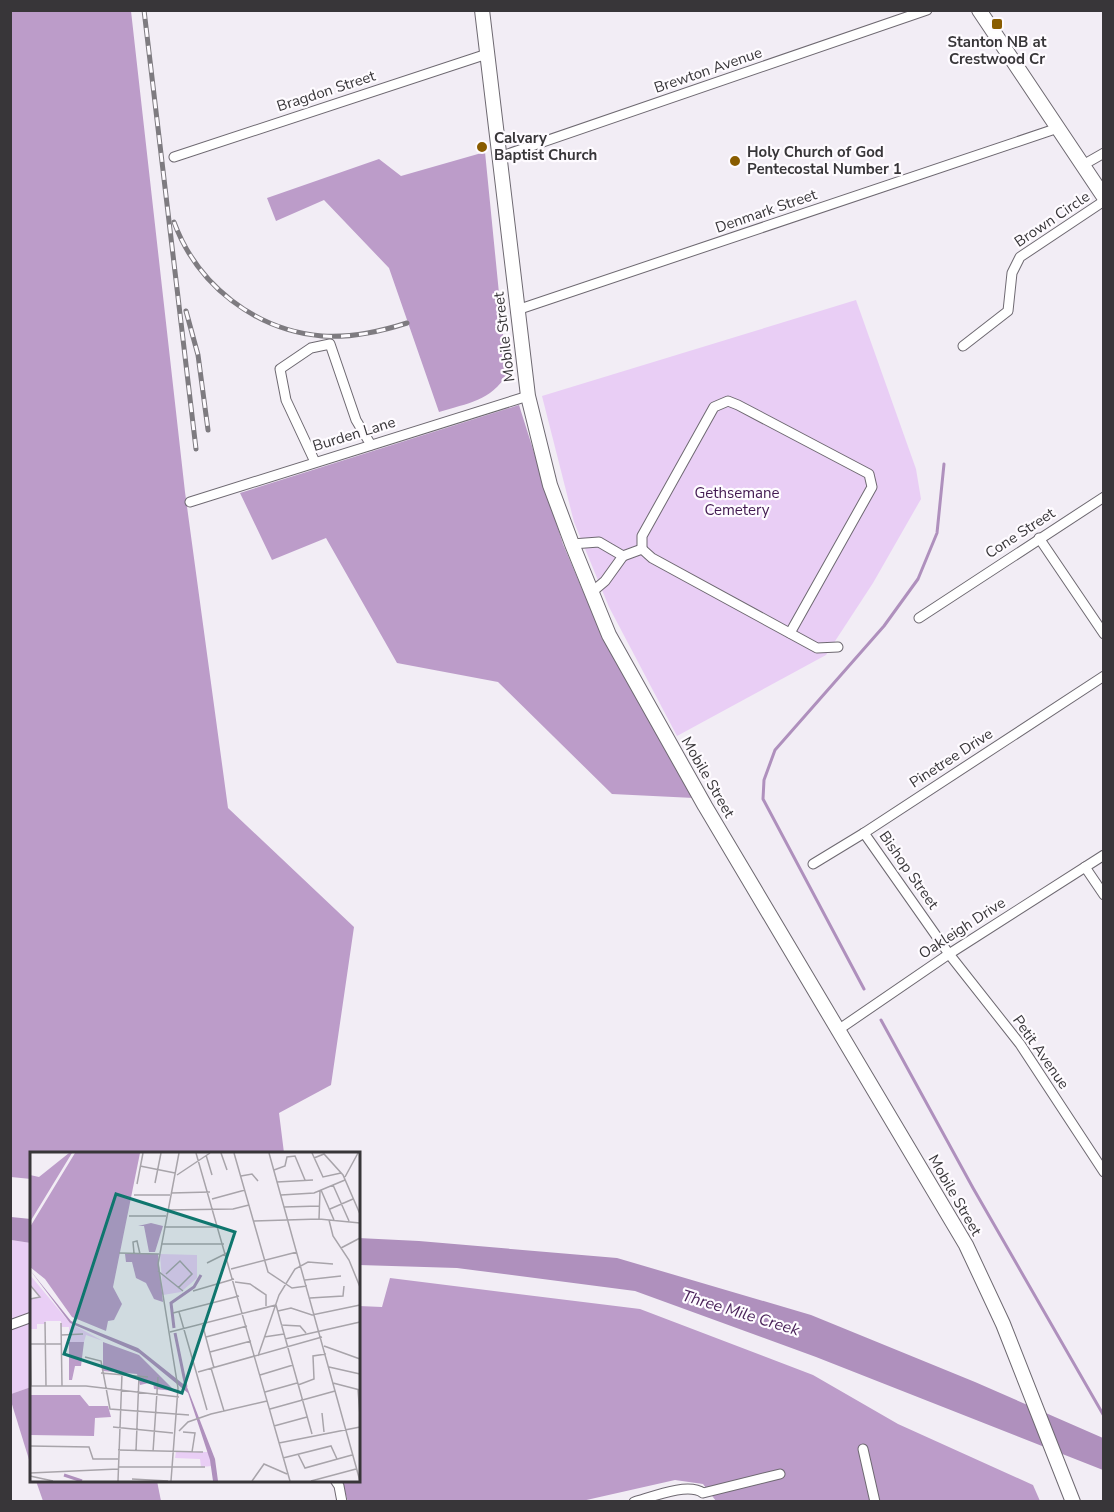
<svg xmlns="http://www.w3.org/2000/svg" width="1114" height="1512" font-family="'Nunito Sans',sans-serif">
  <style>
    .green { fill: #e9cef5 }
    .forest { fill: #bc9cc9 }
    .water { fill: #af90bd }
    .lines { fill: none; stroke-linecap: round; stroke-linejoin: round }
    .stream { stroke: #af90bd; stroke-width: 3 }
    .street-casing { stroke: #6e6971; stroke-width: 11 }
    .secondary-casing { stroke: #6e6971; stroke-width: 16 }
    .street { stroke: #fff; stroke-width: 9 }
    .secondary { stroke: #fff; stroke-width: 14 }
    .rail-casing { stroke: #7e7b80; stroke-width: 5 }
    .rail { stroke: #fefbff; stroke-width: 3; stroke-dasharray: 9; stroke-linecap: butt }
    .poi-dot { fill: #895c00; stroke: #fefbff; stroke-width: 2 }
    .labels { text-anchor: middle; stroke-width: 4.5; stroke-linejoin: round; paint-order: stroke }
    .poi-label { font-size: 15px; font-weight: bold; fill: #383639; stroke: #fefbff; text-anchor: start }
    .street-label { font-size: 15px; fill: #383639; stroke: #fefbff }
    .park-label { font-size: 15px; fill: #411950; stroke: #fefbff }
    .water-label { font-size: 16px; font-style: italic; fill: #4b245b; stroke: #fefbff }
    .inset-river { fill: none; stroke: #af90bd; stroke-width: 3 }
    .inset-road { fill: none; stroke: #a8a4aa; stroke-width: 1.5 }
    .view { fill: #0f766e; fill-opacity: 0.15; stroke: #0f766e; stroke-width: 3 }
    .inset-edge { fill: none; stroke: #383639; stroke-width: 3 }
  </style>
  <rect width="100%" height="100%" fill="#f2edf5"/>
  <!-- green -->
  <g class="green">
    <polygon points="856,300 916,469 921,499 873,583 826,655 677,736 609,607 574,522 542,396"/>
    <polygon points="10,1240 32,1243 31,1387 11,1394"/>
  </g>
  <!-- forest -->
  <g class="forest">
    <polygon points="10,11 131,11 185,492 228,808 354,927 331,1085 279,1113 284,1153 32,1154 31,1179 11,1177"/>
    <path d="M485 152 507 374C491 401 468 403 439 412L389 268 324 200 276 221 267 198 379 159 401 176Z"/>
    <polygon points="519,405 563,544 602,636 694,798 612,794 498,682 397,663 326,538 272,560 240,493"/>
    <polygon points="390,1278 640,1309 813,1375 898,1424 1033,1485 1040,1501 716,1501 703,1484 675,1480 582,1501 348,1502 342,1481 358,1480 359,1306 382,1307"/>
    <polygon points="31,1387 32,1387 31,1466 10,1398 11,1394"/>
    <polygon points="36,1481 157,1481 161,1501 43,1501"/>
  </g>
  <!-- water -->
  <g class="water">
    <polygon points="11,1217 31,1219 31,1243 11,1240"/>
    <polygon points="358,1238 419,1241 617,1258 811,1315 975,1382 1103,1438 1103,1470 816,1357 635,1291 457,1268 359,1265"/>
  </g>
  <g class="lines">
    <!-- stream -->
    <g class="stream">
      <polyline points="864,989 763,799 764,780 775,750 884,626 918,579 937,533 944,464"/>
      <polyline points="881,1020 973,1188 1104,1416"/>
    </g>
    <!-- street casing -->
    <g class="street-casing">
      <g id="street">
        <polyline points="174,157 487,54"/>
        <polyline points="499,157 927,10"/>
        <polyline points="1083,165 1104,153"/>
        <polyline points="517,310 1058,128"/>
        <polyline points="963,346 1008,311 1012,273 1020,257 1104,201"/>
        <polyline points="315,462 286,400 280,369 311,348 330,344 356,420 371,445"/>
        <polyline points="190,502 528,396"/>
        <polyline points="1039,538 1104,634"/>
        <polyline points="572,544 599,542 623,556 642,549 652,558 817,648 838,647"/>
        <polyline points="642,549 642,536 714,407 728,401 738,405 869,474 872,487 790,633"/>
        <polyline points="592,592 605,581 623,556"/>
        <polyline points="919,618 1104,497"/>
        <polyline points="864,833 949,954 1020,1044 1104,1172"/>
        <polyline points="813,864 864,833 1104,676"/>
        <polyline points="1085,867 1104,895"/>
        <polyline points="838,1030 949,954 1104,855"/>
        <polyline points="10,1325 32,1317"/>
        <polyline points="863,1449 875,1502"/>
        <polyline points="335,1480 339,1486 342,1502"/>
        <path d="M634 1502C652 1497 688 1482 703 1493L780 1474"/>
      </g>
    </g>
    <!-- secondary casing -->
    <g class="secondary-casing">
      <g id="secondary">
        <polyline points="482,10 528,396 550,485 572,544 609,635 705,806 966,1245 1003,1324 1073,1502"/>
        <polyline points="979,10 1104,197"/>
      </g>
    </g>
    <!-- street -->
    <use href="#street" class="street"/>
    <!-- secondary -->
    <use href="#secondary" class="secondary"/>
    <!-- rail casing -->
    <g class="rail-casing">
      <g id="rail">
        <polyline points="144,10 196,449"/>
        <path d="M174 222C197 285 255 330 322 336 351 338 379 332 407 323"/>
        <polyline points="186,311 198,355 208,430"/>
      </g>
    </g>
    <!-- rail -->
    <use href="#rail" class="rail"/>
  </g>
  <!-- markers -->
  <g class="poi-dot">
    <rect x="991" y="18" width="12" height="12" rx="3"/>
    <circle cx="482" cy="147" r="6"/>
    <circle cx="735" cy="161" r="6"/>
  </g>
  <g class="labels">
    <!-- poi labels -->
    <g class="poi-label">
      <text x="997" y="47" text-anchor="middle">Stanton NB at<tspan x="997" dy="17">Crestwood Cr</tspan></text>
      <text x="494" y="143">Calvary<tspan x="494" dy="17">Baptist Church</tspan></text>
      <text x="747" y="157">Holy Church of God<tspan x="747" dy="17">Pentecostal Number 1</tspan></text>
    </g>
    <!-- street labels -->
    <g class="street-label">
      <text transform="translate(708 70) rotate(-19)" y="5">Brewton Avenue</text>
      <text transform="translate(326 91) rotate(-18)" y="5">Bragdon Street</text>
      <text transform="translate(766 211) rotate(-19)" y="5">Denmark Street</text>
      <text transform="translate(1052 219) rotate(-34)" y="5">Brown Circle</text>
      <text transform="translate(504 337) rotate(-97)" y="5">Mobile Street</text>
      <text transform="translate(354 434) rotate(-17)" y="5">Burden Lane</text>
      <text transform="translate(1020 533) rotate(-33)" y="5">Cone Street</text>
      <text transform="translate(951 758) rotate(-33)" y="5">Pinetree Drive</text>
      <text transform="translate(708 777) rotate(60)" y="5">Mobile Street</text>
      <text transform="translate(909 870) rotate(55)" y="5">Bishop Street</text>
      <text transform="translate(962 928) rotate(-33)" y="5">Oakleigh Drive</text>
      <text transform="translate(1041 1052) rotate(55)" y="5">Petit Avenue</text>
      <text transform="translate(955 1195) rotate(60)" y="5">Mobile Street</text>
    </g>
    <!-- park labels -->
    <g class="park-label">
      <text x="737" y="498">Gethsemane<tspan x="737" dy="17">Cemetery</tspan></text>
    </g>
    <!-- water labels -->
    <g class="water-label">
      <text transform="translate(741 1312) rotate(17)" y="6">Three Mile Creek</text>
    </g>
  </g>
  <!-- overview -->
  <g transform="translate(30 1152)">
    <rect width="330" height="330" fill="#f2edf5"/>
    <path d="M130 102 167 103V126L151 140 133 143ZM0 123 40 171 73 189 56 183 54 190H39V175H31V169H16L15 172H7V177H0V147L9 145 0 133ZM146 300H178L182 314 171 315 170 307 145 306Z" fill="#e9cef5"/>
    <path d="M39 1H42L0 70V23L9 25ZM45 1H110L83 135 92 152 84 168 78 169 76 179 42 165 15 127 0 115V75ZM121 71 133 74 125 100H119L114 74H108ZM95 102H128L133 150 124 147 116 131 106 126 102 110H96ZM39 190H54L51 214H45L42 228H39ZM73 190 109 203 145 239 124 237 123 230 110 233 107 222 73 219ZM0 243H50L59 254H78L81 265 65 266 64 284 0 283Z" fill="#bc9cc9"/>
    <path d="M0 118 41 169 108 196 157 235 185 307 188 329H183L180 308 158 241 109 201 40 171Z" fill="#af90bd"/>
    <path class="inset-river" d="M144 176 141 151 164 135 171 123M145 181 156 235M34 323 52 329"/>
    <path class="inset-road" d="M166 1 260 329M191 1 197 18M204 1 238 120 262 136 277 134M239 1 330 329M282 1 293 25 311 21M176 3 182 23M284 6 294 2 313 23 330 62M110 14 145 21M244 18 255 14 257 5 265 4 275 28M147 23 180 1M211 24 222 22 228 29M315 25 328 1M247 30 283 28M125 31 131 1M107 32 113 1M303 33 319 69M291 38 304 68M141 41 180 40M104 43H140M251 43 284 41 315 28M182 47 215 38M254 55 289 54M300 57 323 47M137 58 203 57 219 53M99 64H136M289 67 290 39M299 68 303 84 319 108 330 135M223 69 289 67 330 71M134 75H189M131 92H194M311 96 330 86M89 101 129 102M104 101 103 90 107 89 110 102M177 111 197 101M201 117 267 100M128 119 153 139M136 122 150 109 162 122 148 136M275 128 311 124M205 130 220 132 236 143V154M0 133 10 145 0 147M163 139 204 127M280 146 313 144 314 134M248 159 261 156 282 163 330 153M149 160 177 258M143 161 209 144M15 170 16 234M31 171 32 234M172 171 184 216M251 173 270 174 276 181M0 179 1 234M140 180 246 153 282 282M31 183 53 182M176 185 217 174M234 185 254 182M255 187 330 170M0 192H31M294 194 330 207M180 200 221 189M228 204 249 143 265 117 278 110 303 112M55 205 71 209 80 257 159 263M299 215 330 222M181 216 194 259M168 220 292 185M71 221 118 225M230 223 263 213M303 231 330 238M268 233 284 227 283 204 296 202M0 234H56L149 245M328 237 330 264M235 240 267 231M240 257 305 239M292 261 294 280M244 274 277 265M83 275 143 281M149 279 158 270 181 262 237 249M153 280 165 281 162 300M249 291 330 275M0 294 59 295 63 307H88M88 298 173 300M106 299 109 224M123 300 128 225M268 302 275 316 322 303M253 306 301 294 307 307M88 315H175M0 321 88 317M0 324 23 329M102 327 138 329M88 329 92 222M141 329 148 236 128 112 149 1M222 329 234 312 257 322M281 329 326 317"/>
    <path class="view" d="M86 42 205 80 152 241 34 202Z"/>
    <rect width="330" height="330" class="inset-edge"/>
  </g>
  <!-- border -->
  <rect width="1114" height="1512" fill="none" stroke="#383639" stroke-width="24"/>
</svg>
